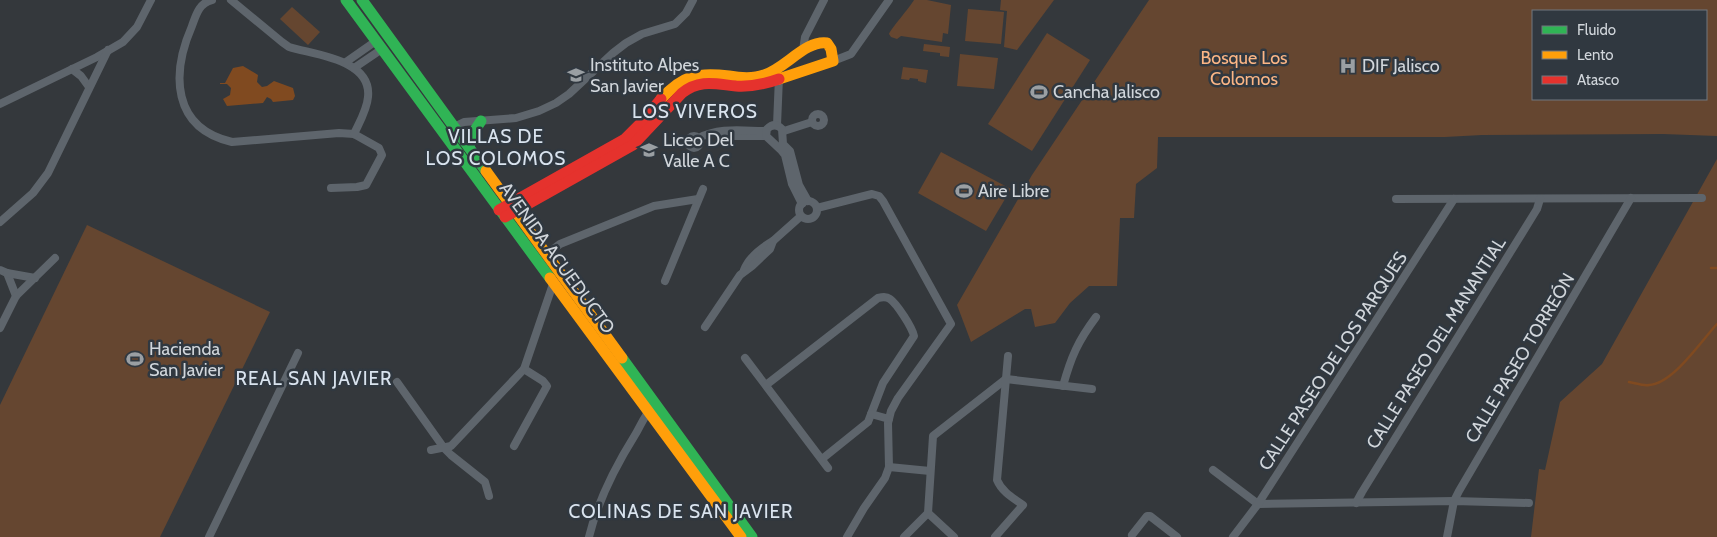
<svg xmlns="http://www.w3.org/2000/svg" width="1717" height="537" font-family="Cabin,sans-serif">
  <style>
    .green { fill: #654630; fill-rule: evenodd }
    .water { fill: #804a20 }
    .lines { fill: none; stroke-linecap: round; stroke-linejoin: round }
    .stream { stroke: #804a20; stroke-width: 2.5 }
    .street { stroke: #5e656c; stroke-width: 8 }
    .fast { stroke: #30b455; stroke-width: 11 }
    .slow { stroke: #ff9f0a; stroke-width: 11 }
    .jam { stroke: #e5322d; stroke-width: 11 }
    .labels { text-anchor: middle; stroke-width: 5; stroke-linejoin: round; paint-order: stroke }
    .park-label { font-size: 18px; fill: #fcb685; stroke: #303840 }
    .poi-label { font-size: 18px; fill: #d1d6db; stroke: #303840; text-anchor: start }
    .street-label { font-size: 18px; fill: #d1d6db; stroke: #303840 }
    .neighbourhood-label { font-size: 19px; letter-spacing: 1px; fill: #d9e3ee; stroke: #303840 }
  </style>
  <rect width="100%" height="100%" fill="#34383c"/>
  <!-- green -->
  <g class="green">
    <path d="M914 0H927L951 5 948 34 943 33 942 42 901 36 897 39 891 37 889 34C890 30 910 7 914 0Z"/>
    <polygon points="1001,0 1054,0 1017,50 1004,47 1007,11 1000,10"/>
    <path d="M1149 0H1717V136L1663 134 1482 135 1445 137H1158L1157 168 1136 184 1134 218H1120L1117 286H1089L1070 303 1055 323 1035 327 1031 309H1025L971 342 957 305 1032 175ZM1533 11H1706V99H1533Z"/>
    <polygon points="292,7 320,32 308,45 280,19"/>
    <polygon points="968,9 1004,12 1001,44 965,41"/>
    <polygon points="1047,33 1090,60 1032,151 988,124"/>
    <polygon points="924,44 950,47 949,57 940,56 940,53 923,51"/>
    <polygon points="960,54 998,58 994,89 957,86"/>
    <polygon points="903,67 928,70 926,83 918,81 918,79 910,78 909,80 901,79"/>
    <polygon points="941,152 1011,189 986,231 918,193"/>
    <polygon points="1717,159 1717,537 1531,537 1539,469 1545,470 1560,402 1602,364"/>
    <polygon points="87,225 270,312 160,537 0,537 0,405"/>
  </g>
  <!-- water -->
  <polygon class="water" points="243,66 258,75 257,82 262,87 267,86 274,81 293,88 295,96 293,100 273,102 271,99 267,97 263,103 227,106 223,99 230,95 231,88 227,84 220,84 220,83 225,83 233,68"/>
  <g class="lines">
    <!-- stream -->
    <g class="stream">
      <polyline points="1711,268 1717,268"/>
      <path d="M1629 382C1635 383 1643 386 1649 385 1673 384 1701 341 1717 324"/>
    </g>
    <!-- street -->
    <g class="street">
      <path d="M212 0C199 3 196 15 192 26 171 74 172 128 232 142L339 133 354 134 379 148 382 155 366 185 357 187 331 188"/>
      <path d="M231 0 282 42 289 47C314 55 372 59 368 97 367 110 359 123 354 134"/>
      <polyline points="803,50 805,37 824,0"/>
      <polyline points="833,61 851,54 889,0"/>
      <polyline points="346,62 376,41"/>
      <polyline points="354,68 382,49"/>
      <polyline points="72,69 81,76 89,87"/>
      <polyline points="0,104 97,57 123,42 137,27 151,0"/>
      <circle cx="818" cy="120" r="6"/>
      <polyline points="777,125 779,77"/>
      <polyline points="454,127 464,122 516,118 539,111 556,103 569,94 613,53 626,43 642,34 675,24 686,13 693,0"/>
      <polyline points="784,131 812,122"/>
      <polyline points="715,133 724,136 766,136"/>
      <circle cx="694" cy="142" r="6"/>
      <path d="M699 138C719 127 743 131 766 131"/>
      <polyline points="1396,199 1702,198"/>
      <circle cx="808" cy="210" r="9"/>
      <path d="M802 204 792 184 785 155 781 150 766 136 767 129C772 124 777 124 782 129L783 144 790 151 799 185 808 201"/>
      <polyline points="817,208 872,194 879,196 883,201 951,324 898,398 891,411 888,423 889,467 885,478 864,508 847,537"/>
      <polyline points="0,222 33,193 48,173 108,50"/>
      <polyline points="547,254 560,244 654,206 698,199"/>
      <polyline points="0,270 7,273 16,296"/>
      <path d="M744 270C749 257 761 248 773 241"/>
      <polyline points="7,273 35,278"/>
      <polyline points="665,281 703,189"/>
      <polyline points="705,327 740,275 752,266 770,249 773,241 801,216"/>
      <polyline points="0,328 16,296 55,258"/>
      <polyline points="745,358 828,468"/>
      <polyline points="397,382 444,448 451,455 485,482 489,496"/>
      <path d="M766 385 878 298C882 297 886 296 890 299 897 304 912 327 914 336L883 383 868 422 822 459"/>
      <path d="M1063 386C1071 357 1078 341 1096 317"/>
      <polyline points="871,414 889,419"/>
      <polyline points="514,446 547,386 543,381 524,369"/>
      <polyline points="431,450 451,446 524,369 553,284"/>
      <polyline points="889,467 930,471"/>
      <polyline points="1213,470 1258,504 1454,501 1529,503"/>
      <polyline points="1356,503 1362,492 1537,209 1540,199"/>
      <polyline points="928,513 954,537"/>
      <polyline points="1132,535 1147,516 1150,516 1177,537"/>
      <polyline points="209,537 298,353"/>
      <path d="M589 537C598 500 615 467 635 435 640 427 644 416 651 409"/>
      <polyline points="904,537 928,513 933,436 1006,379 1092,389"/>
      <path d="M995 537 1023 505C1013 498 1002 492 997 480L1008 356"/>
      <polyline points="1233,537 1258,504 1454,199"/>
      <polyline points="1447,537 1454,501 1459,491 1631,198"/>
    </g>
    <!-- fast -->
    <g class="fast">
      <polyline points="346,0 550,278"/>
      <polyline points="362,0 486,171"/>
      <polyline points="469,147 471,136 481,121"/>
      <polyline points="622,358 752,537"/>
    </g>
    <!-- slow -->
    <g class="slow">
      <path d="M661 99C683 75 698 72 729 76 741 78 753 79 764 75 785 69 805 40 827 43L831 49 833 61 779 79"/>
      <polyline points="486,171 622,358"/>
      <polyline points="550,278 741,537"/>
    </g>
    <!-- jam -->
    <g class="jam">
      <polyline points="499,210 625,139 640,124 661,99"/>
      <path d="M505 217 633 145 682 93C700 79 715 84 736 86 751 87 765 84 779 79"/>
    </g>
  </g>
  <!-- icons -->
  <defs>
    <g id="hospital-bare" transform="scale(1.35)"><path d="M-5-5h3v3.5h4V-5h3V5h-3V1.5h-4V5h-3Z" fill="#9a9fa3" stroke="#303840" stroke-width="2.5" paint-order="stroke"/></g>
    <g id="university-bare" transform="scale(1.35)"><path d="M0-5L7-2L0 1L-7-2ZM-4 1L0 2.5L4 1V4Q0 6-4 4Z" fill="#9a9fa3" stroke="#303840" stroke-width="2.5" paint-order="stroke"/></g>
    <g id="stadium-bare" transform="scale(1.35)"><path d="M0-5a6.5 5 0 1 0 0 10a6.5 5 0 1 0 0-10ZM-3.5-1.8h7v3.6h-7Z" fill="#9a9fa3" stroke="#303840" stroke-width="2.5" paint-order="stroke"/></g>
  </defs>
  <g fill-rule="evenodd">
    <use href="#hospital-bare" x="1348" y="66"/>
    <use href="#university-bare" x="576" y="75"/>
    <use href="#stadium-bare" x="1039" y="92"/>
    <use href="#university-bare" x="649" y="150"/>
    <use href="#stadium-bare" x="964" y="191"/>
    <use href="#stadium-bare" x="135" y="359"/>
  </g>
  <g class="labels">
    <!-- park labels -->
    <g class="park-label">
      <text x="1244" y="64">Bosque Los<tspan x="1244" dy="21">Colomos</tspan></text>
    </g>
    <!-- poi labels -->
    <g class="poi-label">
      <text x="590" y="71">Instituto Alpes<tspan x="590" dy="21">San Javier</tspan></text>
      <text x="1362" y="72">DIF Jalisco</text>
      <text x="1053" y="98">Cancha Jalisco</text>
      <text x="663" y="146">Liceo Del<tspan x="663" dy="21">Valle A C</tspan></text>
      <text x="978" y="197">Aire Libre</text>
      <text x="149" y="355">Hacienda<tspan x="149" dy="21">San Javier</tspan></text>
    </g>
    <!-- street labels -->
    <g class="street-label">
      <text transform="translate(557 258) rotate(54)" y="6">AVENIDA ACUEDUCTO</text>
      <text transform="translate(1436 343) rotate(-58)" y="6">CALLE PASEO DEL MANANTIAL</text>
      <text transform="translate(1520 358) rotate(-59)" y="6">CALLE PASEO TORREÓN</text>
      <text transform="translate(1333 361) rotate(-57)" y="6">CALLE PASEO DE LOS PARQUES</text>
    </g>
    <!-- neighbourhood labels -->
    <g class="neighbourhood-label">
      <text x="695" y="118">LOS VIVEROS</text>
      <text x="496" y="143">VILLAS DE<tspan x="496" dy="22">LOS COLOMOS</tspan></text>
      <text x="314" y="385">REAL SAN JAVIER</text>
      <text x="681" y="518">COLINAS DE SAN JAVIER</text>
    </g>
  </g>
  <!-- legend -->
  <rect x="1532" y="10" width="175" height="90" fill="#303840" stroke="#70777e"/>
  <rect x="1542" y="26" width="25" height="8" fill="#30b455" stroke="#70777e"/>
  <text x="1577" y="35" font-size="15" fill="#d1d6db">Fluido</text>
  <rect x="1542" y="51" width="25" height="8" fill="#ff9f0a" stroke="#70777e"/>
  <text x="1577" y="60" font-size="15" fill="#d1d6db">Lento</text>
  <rect x="1542" y="76" width="25" height="8" fill="#e5322d" stroke="#70777e"/>
  <text x="1577" y="85" font-size="15" fill="#d1d6db">Atasco</text>
</svg>
